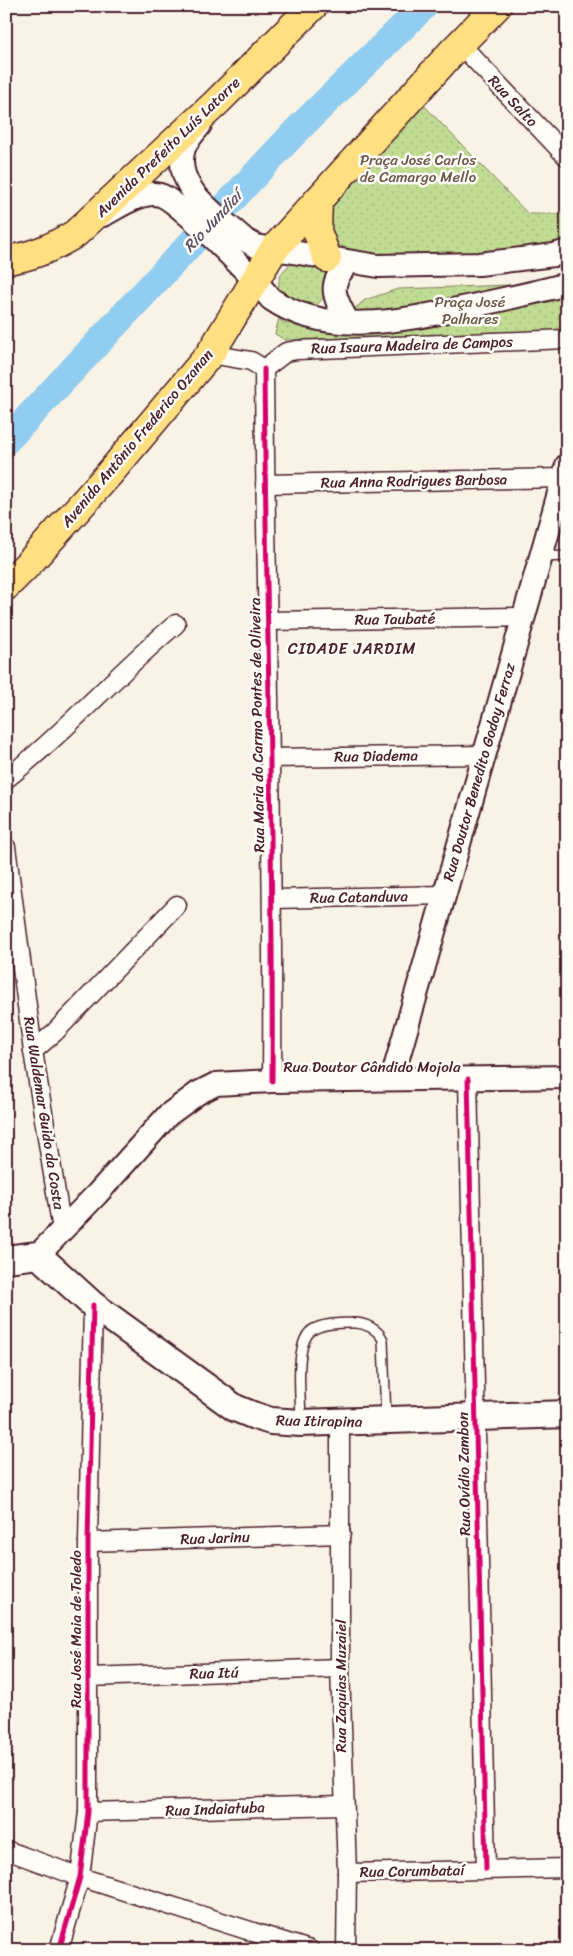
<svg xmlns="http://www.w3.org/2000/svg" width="573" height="1956" font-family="Sriracha,sans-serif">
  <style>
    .green { fill: url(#green-dots); stroke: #857e5f }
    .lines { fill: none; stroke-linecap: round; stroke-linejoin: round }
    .river { stroke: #91cdf1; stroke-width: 28 }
    .service-casing { stroke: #4a1f2b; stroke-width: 12 }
    .minor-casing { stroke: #4a1f2b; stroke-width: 21 }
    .tertiary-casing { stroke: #4a1f2b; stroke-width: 26 }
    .secondary-casing { stroke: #4a1f2b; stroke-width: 30 }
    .primary-casing { stroke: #4a1f2b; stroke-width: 31 }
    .service { stroke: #fdfcf7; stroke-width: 9 }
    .minor { stroke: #fdfcf7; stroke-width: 18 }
    .tertiary { stroke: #fdfcf7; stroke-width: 22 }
    .secondary { stroke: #fdfcf7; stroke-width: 26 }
    .primary { stroke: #ffdf80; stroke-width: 28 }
    .cycleway-casing { stroke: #fdfcf7; stroke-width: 8 }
    .cycleway { stroke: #d6006c; stroke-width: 5 }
    .labels { text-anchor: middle; stroke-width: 5; stroke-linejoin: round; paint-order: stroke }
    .street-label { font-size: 15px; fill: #4a1f2b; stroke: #fdfcf7 }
    .park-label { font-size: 15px; fill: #6d584a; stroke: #fdfcf7 }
    .water-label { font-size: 16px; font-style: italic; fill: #5f5366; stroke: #fdfcf7 }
    .neighbourhood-label { font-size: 16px; letter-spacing: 1px; fill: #4a1f2b; stroke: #fdfcf7 }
  </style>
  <defs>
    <pattern id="green-dots" width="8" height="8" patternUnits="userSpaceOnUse" patternTransform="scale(1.25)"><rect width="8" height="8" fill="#c0dc93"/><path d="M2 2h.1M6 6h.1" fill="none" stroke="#a6bc7f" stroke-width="1.8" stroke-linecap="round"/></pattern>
  </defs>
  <rect width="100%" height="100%" fill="#f9f3e5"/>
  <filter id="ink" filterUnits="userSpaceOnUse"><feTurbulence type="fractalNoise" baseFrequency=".02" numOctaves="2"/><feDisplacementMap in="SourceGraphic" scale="10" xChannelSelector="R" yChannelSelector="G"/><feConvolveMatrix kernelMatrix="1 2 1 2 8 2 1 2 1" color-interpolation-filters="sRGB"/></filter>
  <g filter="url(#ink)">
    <!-- green -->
    <g class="green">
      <polygon points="416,97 528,214 567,214 567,243 553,249 374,259 316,236 310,217"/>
      <path d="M308 259 322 269 329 279 327 294 313 309 280 300C275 274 283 264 308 259Z"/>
      <polygon points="567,283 567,332 285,340 275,334 279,318 284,324 340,321 365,300 398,289"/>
    </g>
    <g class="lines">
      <!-- river -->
      <polyline class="river" points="6,441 297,130 424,6"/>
      <!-- service casing -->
      <g class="service-casing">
        <g id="service">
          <polyline points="542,557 567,556"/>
          <path d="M301 1420C301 1399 293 1339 314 1329 323 1324 341 1323 352 1323 364 1322 378 1329 383 1340L386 1419"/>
        </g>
      </g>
      <!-- minor casing -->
      <g class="minor-casing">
        <g id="minor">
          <polyline points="460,44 567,157"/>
          <polyline points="210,354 251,361 264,369"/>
          <path d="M264 369C266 606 274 843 272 1081"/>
          <polyline points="264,369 286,352 297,350 567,339"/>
          <polyline points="265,484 563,478"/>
          <polyline points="267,621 524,617"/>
          <polyline points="269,758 484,755"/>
          <path d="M6 779C67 731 117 673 176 624"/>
          <polyline points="6,847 33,1051 62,1230"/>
          <polyline points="274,899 444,895"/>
          <polyline points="33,1051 55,1032 177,905"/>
          <polyline points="468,1079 486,1869"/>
          <polyline points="340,1421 340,1668 347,1873 346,1950"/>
          <polyline points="88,1542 341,1534"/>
          <polyline points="89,1677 340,1668"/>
          <polyline points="88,1812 343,1805"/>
          <polyline points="6,1850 80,1877 310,1950"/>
          <polyline points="347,1873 567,1868"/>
          <polyline points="59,1950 80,1877 88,1812 88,1542 93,1305"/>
        </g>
      </g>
      <!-- tertiary casing -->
      <g class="tertiary-casing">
        <g id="tertiary">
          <path d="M200 125C195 132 187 140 184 148 171 188 220 217 245 240L256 246 378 266 479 264 554 255 567 251"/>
          <path d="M103 215C119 207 142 190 160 195 178 199 257 282 271 299 327 338 405 320 467 307 500 300 534 293 567 284"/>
          <path d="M348 322C334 297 326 284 350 262"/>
          <polyline points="392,1079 567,465"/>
          <polyline points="38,1255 97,1194 168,1115 198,1093 216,1084 272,1081 567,1077"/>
        </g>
      </g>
      <!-- secondary casing -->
      <g class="secondary-casing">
        <polyline id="secondary" points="6,1259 38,1255 93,1305 235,1408 255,1416 271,1421 301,1423 567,1414"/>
      </g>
      <!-- primary casing -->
      <g class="primary-casing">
        <g id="primary">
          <polyline points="318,200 317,231 327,258"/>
          <path d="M6 260C32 257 53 247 75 234L216 103 313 6"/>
          <polyline points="6,586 31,561 109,474 210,354 274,249 454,50 497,6"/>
        </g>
      </g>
      <!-- service -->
      <use href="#service" class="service"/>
      <!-- minor -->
      <use href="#minor" class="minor"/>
      <!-- tertiary -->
      <use href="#tertiary" class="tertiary"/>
      <!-- secondary -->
      <use href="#secondary" class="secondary"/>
      <!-- primary -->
      <use href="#primary" class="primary"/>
      <!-- cycleway casing -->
      <g class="cycleway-casing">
        <g id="cycleway">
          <path d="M264 369C266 606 274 843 272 1081"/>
          <polyline points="468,1079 486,1869"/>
          <polyline points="59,1950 80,1877 88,1812 88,1542 93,1305"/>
        </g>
      </g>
      <!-- cycleway -->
      <use href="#cycleway" class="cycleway"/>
    </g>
  </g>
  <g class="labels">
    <!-- street labels -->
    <g class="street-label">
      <text transform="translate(513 101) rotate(47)" y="5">Rua Salto</text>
      <text transform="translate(168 147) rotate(-44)" y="5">Avenida Prefeito Luís Latorre</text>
      <text transform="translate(412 345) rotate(-2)" y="5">Rua Isaura Madeira de Campos</text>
      <text transform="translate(137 438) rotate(-50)" y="5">Avenida Antônio Frederico Ozanan</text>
      <text transform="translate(414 481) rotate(-1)" y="5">Rua Anna Rodrigues Barbosa</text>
      <text transform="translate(395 619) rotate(-1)" y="5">Rua Taubaté</text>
      <text transform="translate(257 725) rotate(-91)" y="5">Rua Maria do Carmo Pontes de Oliveira</text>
      <text transform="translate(376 756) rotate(-1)" y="5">Rua Diadema</text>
      <text transform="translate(479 772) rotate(-74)" y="5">Rua Doutor Benedito Godoy Ferraz</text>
      <text transform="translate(359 897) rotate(-1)" y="5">Rua Catanduva</text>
      <text x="372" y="1072">Rua Doutor Cândido Mojola</text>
      <text transform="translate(44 1113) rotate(81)" y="5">Rua Waldemar Guido da Costa</text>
      <text transform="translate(319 1421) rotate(1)" y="5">Rua Itirapina</text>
      <text transform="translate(464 1474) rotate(-91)" y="5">Rua Ovídio Zambon</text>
      <text transform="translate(215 1538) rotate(-2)" y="5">Rua Jarinu</text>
      <text transform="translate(76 1629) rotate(-90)" y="5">Rua José Maia de Toledo</text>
      <text transform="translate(214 1673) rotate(-2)" y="5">Rua Itú</text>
      <text transform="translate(341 1686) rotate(-90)" y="5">Rua Zaquias Muzaiel</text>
      <text transform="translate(215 1809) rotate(-2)" y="5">Rua Indaiatuba</text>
      <text transform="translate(412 1871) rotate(-1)" y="5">Rua Corumbataí</text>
    </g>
    <!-- park labels -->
    <g class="park-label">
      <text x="418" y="165">Praça José Carlos<tspan x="418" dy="17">de Camargo Mello</tspan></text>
      <text x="470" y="307">Praça José<tspan x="470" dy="17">Palhares</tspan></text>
    </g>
    <!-- water labels -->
    <g class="water-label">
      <text transform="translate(212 221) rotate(-47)" y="6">Rio Jundiaí</text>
    </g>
    <!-- neighbourhood labels -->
    <g class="neighbourhood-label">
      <text x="352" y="654">CIDADE JARDIM</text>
    </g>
  </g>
  <!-- margin -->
  <rect width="573" height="1956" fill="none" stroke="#fdfcf7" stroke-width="25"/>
  <rect x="12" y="12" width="548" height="1931" fill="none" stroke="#4a1f2b" stroke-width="2" filter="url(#ink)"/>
</svg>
